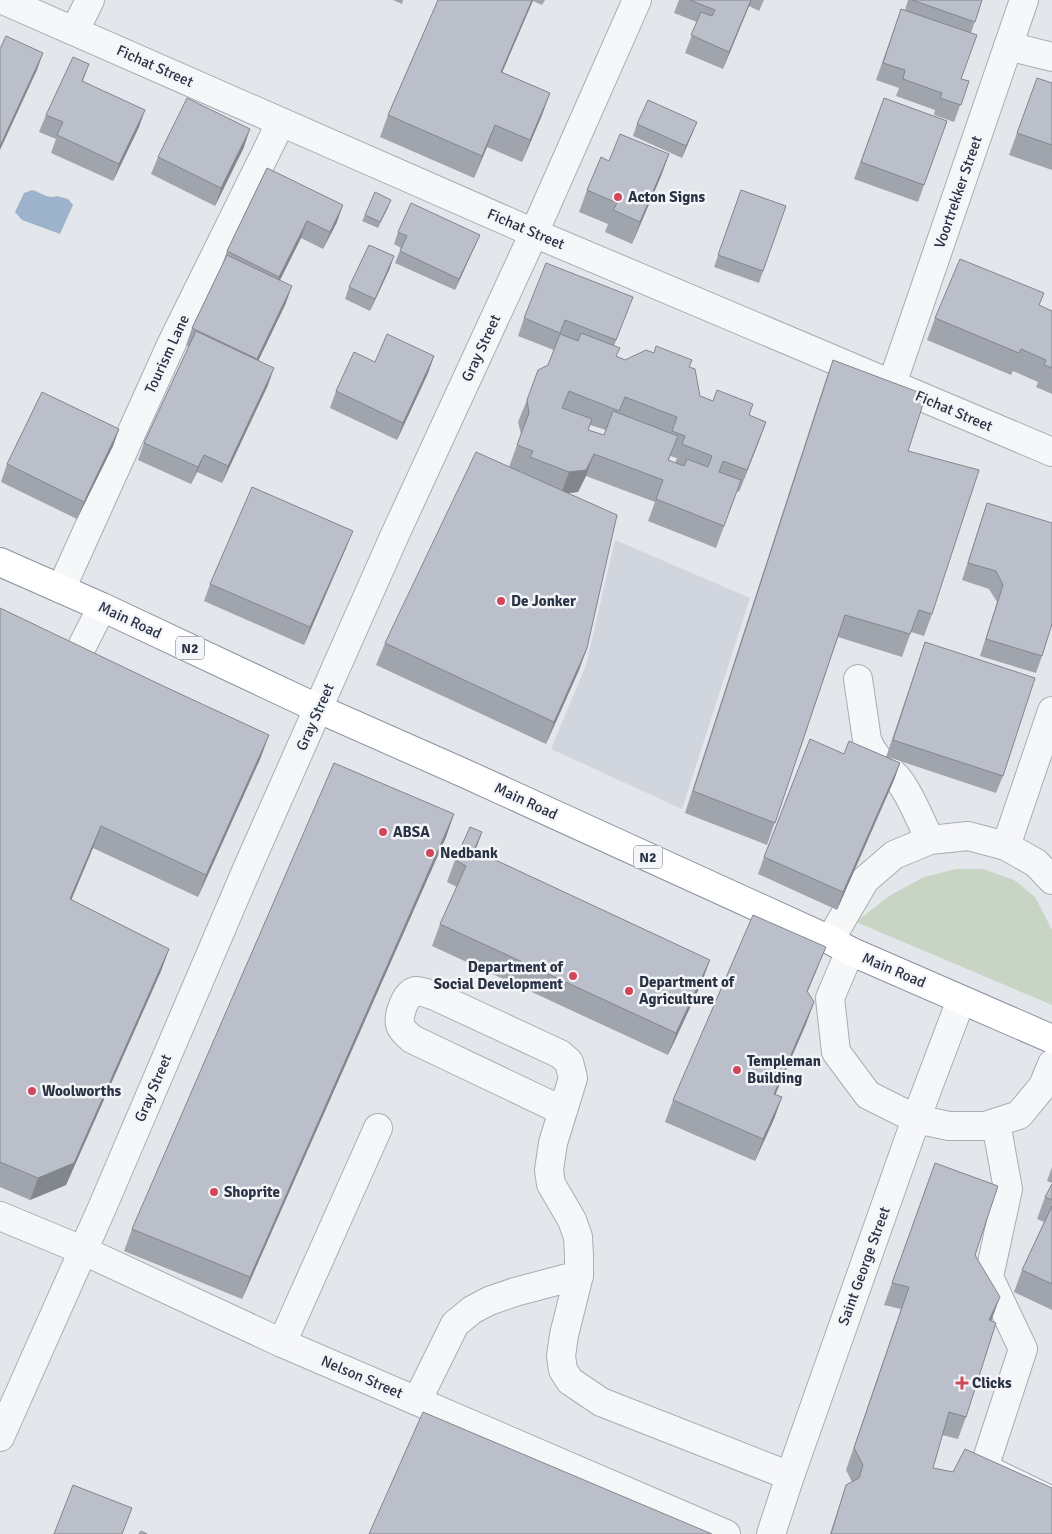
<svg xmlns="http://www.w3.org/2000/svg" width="1052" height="1534" font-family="Signika,sans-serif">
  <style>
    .built { fill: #d1d5dd }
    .green { fill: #c8d5c4 }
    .water { fill: #9db3cb }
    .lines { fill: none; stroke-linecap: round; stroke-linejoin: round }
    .minor-casing { stroke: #a8adb6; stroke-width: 30 }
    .highway-casing { stroke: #8a93a2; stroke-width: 30 }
    .minor { stroke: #f6f7f9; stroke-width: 28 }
    .highway { stroke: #fff; stroke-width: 28 }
    .wall { fill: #a0a4ad; fill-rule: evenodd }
    .shaded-wall { fill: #82868d }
    .building { fill: #babfc9; stroke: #82868d; fill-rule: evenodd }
    .poi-dot { fill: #d1475a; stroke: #f3f5f8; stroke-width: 2 }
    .labels { text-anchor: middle; stroke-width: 5; stroke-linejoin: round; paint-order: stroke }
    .shield { fill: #f3f5f8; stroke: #666d7a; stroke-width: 1 }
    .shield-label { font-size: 14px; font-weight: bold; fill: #2a3344 }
    .street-label { font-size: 15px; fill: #2a3344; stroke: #f3f5f8 }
    .poi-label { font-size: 15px; font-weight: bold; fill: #2a3344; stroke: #f3f5f8; text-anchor: start }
  </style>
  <rect width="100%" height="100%" fill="#e3e6eb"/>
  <!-- built -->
  <polygon class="built" points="615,540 750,598 682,809 551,749 586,665"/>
  <!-- green -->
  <polygon class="green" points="956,869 983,869 1014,880 1035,897 1052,930 1052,1005 856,922 889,896 924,877"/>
  <!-- water -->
  <path class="water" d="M32 190C41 192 48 200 57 196L68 199 73 205 60 234 22 220 15 212 24 193Z"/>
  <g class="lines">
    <!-- minor casing -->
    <g class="minor-casing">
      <g id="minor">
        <polyline points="3,0 534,233 1052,452"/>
        <polyline points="75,30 90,0"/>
        <polyline points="1008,46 1052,57"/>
        <polyline points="892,384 1024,0"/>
        <polyline points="61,589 171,345 281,122"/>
        <polyline points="71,668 102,607"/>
        <path d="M858 679 867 740C876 763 892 768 903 786 914 803 921 822 930 840"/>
        <polyline points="1006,846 1052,711"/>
        <polyline points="830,940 865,880 894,855 930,840 968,836 1006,846 1036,863 1052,880"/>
        <polyline points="850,951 830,998 836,1052 868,1095 916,1119 949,1126 985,1126 1019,1115 1043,1086 1052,1064"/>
        <path d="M563 1111 412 1039C408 1035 401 1030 400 1024 398 1015 406 992 416 991 422 991 429 994 435 996L560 1054 569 1062 573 1078 553 1143 549 1170 551 1184 572 1220 578 1237 579 1256V1275L564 1335 561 1356 563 1370 570 1381 601 1402 790 1476"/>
        <polyline points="996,1123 1008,1189 989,1277 1023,1349 984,1468 1052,1501"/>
        <polyline points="0,1216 82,1250 282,1343 726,1534"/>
        <polyline points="282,1343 378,1128"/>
        <polyline points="417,1401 455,1324 472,1310 489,1301 515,1292 579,1275"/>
        <polyline points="0,1437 102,1208 247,869 393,539 534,233 637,0"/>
        <polyline points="771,1534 790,1476 916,1119 961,1000"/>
      </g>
    </g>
    <!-- highway casing -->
    <g class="highway-casing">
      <polyline id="highway" points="0,562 102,607 319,709 466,774 830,940 850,951 1052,1039"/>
    </g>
    <!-- minor -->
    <use href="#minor" class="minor"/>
    <!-- highway -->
    <use href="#highway" class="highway"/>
  </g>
  <!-- wall -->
  <g class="wall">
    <polygon points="393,0 403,0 402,4"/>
    <polygon points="438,0 545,0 542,5 533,1 502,72 550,93 542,115 522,162 487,147 474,178 380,137 388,115"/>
    <polygon points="679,0 764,0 759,11 749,6 723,69 685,53 697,22 674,13"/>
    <polygon points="908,0 982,0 971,33 961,79 969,81 954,122 934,115 935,110 896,96 899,88 876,80 901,9 905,10"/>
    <polygon points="89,64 83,81 139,127 113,181 51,153 56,139 39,132 46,115"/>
    <polygon points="1037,78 1052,83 1052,170 1009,155"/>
    <polygon points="884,98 947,121 918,202 854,179"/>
    <polygon points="697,122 682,158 633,136 637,124"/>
    <polygon points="244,147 215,206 151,174 158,157"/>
    <polygon points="669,154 661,176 632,244 605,232 608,224 579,212 587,190 609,161"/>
    <polygon points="267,168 337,222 323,249 301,238 280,280 286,303 258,361 268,385 222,483 197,472 191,484 138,460 144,443 189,347 186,345 192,328 221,268 227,251"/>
    <polygon points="741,190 786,206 759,283 714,267"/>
    <polygon points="389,206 378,228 362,221 365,215"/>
    <polygon points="398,232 480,235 455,290 395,263 401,248 394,244"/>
    <polygon points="390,268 370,311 345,299 349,287"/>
    <polygon points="1039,306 1052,311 1052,394 1036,387 1038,382 1013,371 1011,375 927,340 935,318"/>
    <path d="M626 314 614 346 616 356 625 360 689 367 700 396 766 422 739 492 737 491 716 548 648 521 655 502 586 476 578 492 569 493 587 648 579 670 546 744 376 665 385 643 509 467 521 434 518 422 527 400 548 365 559 338 554 350 518 336 524 318ZM590 425 606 430 604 435 588 430ZM670 456 677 458 675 463 669 460Z"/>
    <polygon points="434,356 428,373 397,440 330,408 336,391 375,362"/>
    <polygon points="833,360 908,451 932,614 924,636 911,632 902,657 838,637 767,845 685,813 825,382"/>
    <polygon points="119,429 113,446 77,519 1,482 7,464"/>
    <polygon points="987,503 1042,656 1036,673 980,656 997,602 989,589 962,580 981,521"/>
    <polygon points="346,548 304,645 204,601 210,584"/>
    <polygon points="0,608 261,757 198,897 93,848 71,900 169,949 161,971 66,1185 30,1200 0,1187"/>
    <polygon points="925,642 1003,776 996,793 888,757 900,763 894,780 837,910 758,874 764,857 844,754 886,757"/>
    <polygon points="454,814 446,837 242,1299 124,1251 132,1229"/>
    <polygon points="482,832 475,851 702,982 668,1055 432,946 440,924 457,887 447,882 455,860"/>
    <polygon points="817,969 807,993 814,1002 806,1024 775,1095 782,1097 774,1119 755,1161 665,1122 673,1100"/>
    <polygon points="1052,1167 1052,1183 1047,1181"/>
    <polygon points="1052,1184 1052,1310 1014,1292 1022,1270 1044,1222 1037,1219 1045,1197"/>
    <polygon points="927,1185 975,1255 991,1321 966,1417 958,1439 942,1435 933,1468 953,1472 1052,1534 830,1534 846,1485 852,1482 846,1470 901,1309 884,1305"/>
  </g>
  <!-- shaded-wall -->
  <g class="shaded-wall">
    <polygon points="532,0 533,0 493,94 501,72"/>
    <polygon points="751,0 749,6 723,69 729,52"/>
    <polygon points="43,53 37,70 0,150 0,146"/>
    <polygon points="550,93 542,115 522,162 530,140"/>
    <polygon points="145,110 139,127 113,181 119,164"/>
    <polygon points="697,122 682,158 686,146"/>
    <polygon points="495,125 487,147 474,178 482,156"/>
    <polygon points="250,129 244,147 215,206 221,188"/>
    <polygon points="669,154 661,176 632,244 640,222"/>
    <polygon points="343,205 337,222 323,249 330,232"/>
    <polygon points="307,221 301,238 273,294 279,277"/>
    <polygon points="480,235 455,290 459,279"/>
    <polygon points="394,256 390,268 370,311 375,299"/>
    <polygon points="292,286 286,303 251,376 257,359"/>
    <polygon points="434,356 428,373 397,440 403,423"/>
    <polygon points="274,368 268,385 222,483 228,466"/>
    <polygon points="766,422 758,444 739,492 747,470"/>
    <polygon points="119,429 113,446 77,519 84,502"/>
    <polygon points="594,454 586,476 578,492 561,494 569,472"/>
    <polygon points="204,455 197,472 191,484 198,467"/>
    <polygon points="353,531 346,548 304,645 310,627"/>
    <polygon points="587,648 579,670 546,744 554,722"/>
    <polygon points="269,735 261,757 198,897 206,875"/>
    <polygon points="900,763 894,780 837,910 843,892"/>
    <polygon points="454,814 446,837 242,1299 250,1277"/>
    <polygon points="101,826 93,848 62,922 70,899"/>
    <polygon points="482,832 474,854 474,850"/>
    <polygon points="826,947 817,969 798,1014 807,991"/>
    <polygon points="169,949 161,971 66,1185 30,1200 38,1178"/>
    <polygon points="710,960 702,982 668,1055 676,1033"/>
    <polygon points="814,1002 806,1024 766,1116 774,1094"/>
    <polygon points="782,1097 774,1119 755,1161 763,1139"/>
    <polygon points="1000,1297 992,1319 981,1342 989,1320"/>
  </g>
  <!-- building -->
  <g class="building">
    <polygon points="438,0 532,0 501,72 550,93 530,140 495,125 482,156 388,115"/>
    <polygon points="690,0 751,0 729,52 691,35 701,12 712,16 715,10"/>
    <polygon points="912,0 982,0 975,22"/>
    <polygon points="901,9 977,35 961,79 969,81 961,105 940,98 942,93 903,79 905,70 883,63"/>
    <polygon points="6,36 43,53 0,146 0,49"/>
    <polygon points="73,57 89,64 82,81 145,110 119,164 57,135 63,122 46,115"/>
    <polygon points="1037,78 1052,83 1052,145 1017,133"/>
    <polygon points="187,98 250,129 221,188 158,157"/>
    <polygon points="884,98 947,121 924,185 861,162"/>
    <polygon points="648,100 697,122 686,146 637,124"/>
    <polygon points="620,134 669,154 640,222 613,210 617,203 587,190 601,157 609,161"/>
    <polygon points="267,168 343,205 330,232 307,221 279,277 227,251"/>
    <polygon points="741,190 786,206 763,271 718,255"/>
    <polygon points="375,192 391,200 380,222 365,215"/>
    <polygon points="411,203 480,235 459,279 400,251 407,236 398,232"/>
    <polygon points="369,245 394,256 375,299 349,287"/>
    <polygon points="227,255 292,286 257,359 192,328"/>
    <polygon points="960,259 1044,293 1039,305 1052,311 1052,368 1044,365 1046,360 1021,349 1019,353 935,318"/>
    <polygon points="546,263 633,297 616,340 565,320 560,333 524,318"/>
    <polygon points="196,331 274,368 228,466 204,455 198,467 144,443"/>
    <path d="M581 333 620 348 616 356 625 360 646 350 654 353 656 346 692 360 689 367 695 369 700 396 713 401 717 390 753 404 749 415 766 422 747 470 723 461 719 472 741 480 724 526 656 499 663 480 594 454 586 470 569 472 530 457 533 451 517 445 529 413 527 400 538 370 548 365 560 334 578 341ZM569 391 619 411 625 397 677 417 672 431 685 436 682 444 712 456 708 467 687 459 684 466 668 460 678 436 613 411 604 435 588 430 592 419 562 408Z"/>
    <polygon points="387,334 434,356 403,423 336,391 354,352 375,362"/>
    <polygon points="833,360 926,395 908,451 979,470 932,614 919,610 910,634 845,615 775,823 693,791"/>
    <polygon points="42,392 119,429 84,502 7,464"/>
    <polygon points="476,452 617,515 587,648 554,722 385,643"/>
    <polygon points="252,487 353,531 310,627 210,584"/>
    <polygon points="987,503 1052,523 1052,624 1042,656 986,639 1003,585 996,571 968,563"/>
    <polygon points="0,608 161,685 269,735 206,875 101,826 70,899 169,949 74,1163 38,1178 0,1162"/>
    <polygon points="925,642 1035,678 1003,776 893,740"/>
    <polygon points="810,739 844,754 849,741 900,763 843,892 764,857"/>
    <polygon points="334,763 454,814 250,1277 132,1229"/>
    <polygon points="470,827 482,832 474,850 710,960 676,1033 440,924 466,866 455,860"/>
    <polygon points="753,915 826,947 807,991 814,1002 774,1094 782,1097 763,1139 673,1100"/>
    <polygon points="935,1163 998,1186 975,1255 1000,1297 989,1320 996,1323 966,1417 949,1412 933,1468 953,1472 965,1449 1052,1488 1052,1534 831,1534 846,1485 859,1478 863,1465 854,1448 909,1287 892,1283"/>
    <polygon points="1052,1184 1052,1200 1045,1197"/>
    <polygon points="1052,1206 1052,1284 1022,1270"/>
    <polygon points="423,1412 712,1534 369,1534"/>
    <polygon points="73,1485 132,1508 122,1534 54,1534"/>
    <polygon points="141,1531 147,1534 139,1534"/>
  </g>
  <!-- markers -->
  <g class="poi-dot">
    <circle cx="618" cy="197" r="5"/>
    <circle cx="501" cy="601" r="5"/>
    <circle cx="383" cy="832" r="5"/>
    <circle cx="430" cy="853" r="5"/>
    <circle cx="573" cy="976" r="5"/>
    <circle cx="629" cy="991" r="5"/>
    <circle cx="737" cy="1070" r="5"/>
    <circle cx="32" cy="1091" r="5"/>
    <circle cx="214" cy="1192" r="5"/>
    <path d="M959.5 1375.5h5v5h5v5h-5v5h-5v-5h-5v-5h5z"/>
  </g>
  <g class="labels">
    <!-- shield labels -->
    <g class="shield">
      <rect x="176" y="636.5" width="28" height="23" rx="4"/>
      <rect x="634" y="845.5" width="28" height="23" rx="4"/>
    </g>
    <g class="shield-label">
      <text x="190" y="653">N2</text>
      <text x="648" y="862">N2</text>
    </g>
    <!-- street labels -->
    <g class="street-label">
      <text transform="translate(155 66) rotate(24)" y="5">Fichat Street</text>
      <text transform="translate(958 192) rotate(-71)" y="5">Voortrekker Street</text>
      <text transform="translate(526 229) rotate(23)" y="5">Fichat Street</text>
      <text transform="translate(481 348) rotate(-65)" y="5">Gray Street</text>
      <text transform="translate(167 354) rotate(-65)" y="5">Tourism Lane</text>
      <text transform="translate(954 411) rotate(23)" y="5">Fichat Street</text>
      <text transform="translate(130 620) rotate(25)" y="5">Main Road</text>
      <text transform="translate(315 717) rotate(-66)" y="5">Gray Street</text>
      <text transform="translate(526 801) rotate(25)" y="5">Main Road</text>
      <text transform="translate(894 970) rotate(23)" y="5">Main Road</text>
      <text transform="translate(153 1088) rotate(-67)" y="5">Gray Street</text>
      <text transform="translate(864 1266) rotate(-70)" y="5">Saint George Street</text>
      <text transform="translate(362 1377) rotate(23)" y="5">Nelson Street</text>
    </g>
    <!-- poi labels -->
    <g class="poi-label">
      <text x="628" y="202">Acton Signs</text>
      <text x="511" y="606">De Jonker</text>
      <text x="393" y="837">ABSA</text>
      <text x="440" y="858">Nedbank</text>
      <text x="563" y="972" text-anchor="end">Department of<tspan x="563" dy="17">Social Development</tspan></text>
      <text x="639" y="987">Department of<tspan x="639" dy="17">Agriculture</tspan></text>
      <text x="747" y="1066">Templeman<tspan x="747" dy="17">Building</tspan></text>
      <text x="42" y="1096">Woolworths</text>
      <text x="224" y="1197">Shoprite</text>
      <text x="972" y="1388">Clicks</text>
    </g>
  </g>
</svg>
